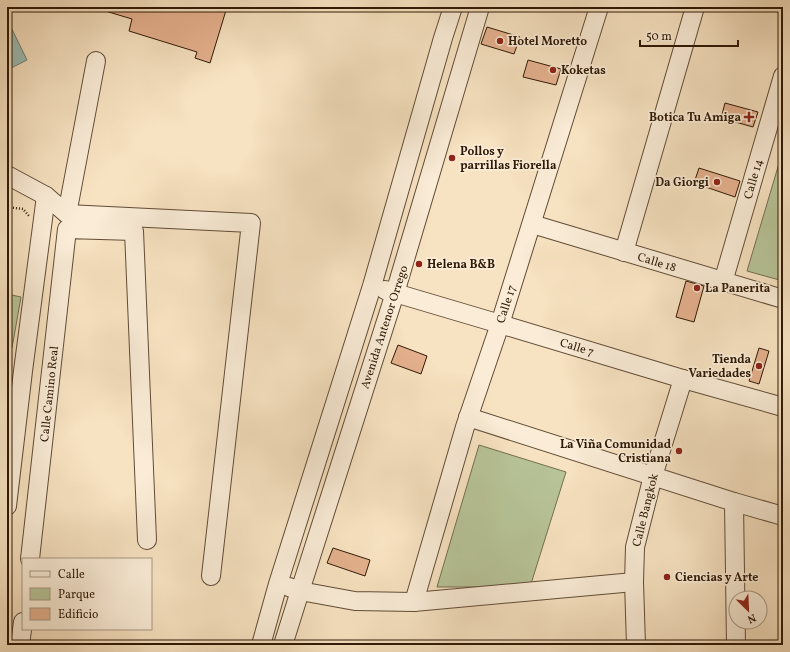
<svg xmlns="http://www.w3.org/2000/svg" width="790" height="652" font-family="Vollkorn,serif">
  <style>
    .green { fill: #b7c498; stroke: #736f50 }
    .water { fill: #9dbdb4; stroke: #717c6f }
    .building { fill: #e5b18e; stroke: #2f1a07 }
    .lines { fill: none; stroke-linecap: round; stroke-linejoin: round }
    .minor-casing { stroke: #614c36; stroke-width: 20 }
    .path { stroke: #2f1a07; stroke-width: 2.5; stroke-dasharray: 1 2; stroke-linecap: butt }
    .minor { stroke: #faecd7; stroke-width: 18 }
    .poi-dot { fill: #8f2418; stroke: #faecd7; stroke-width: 1.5 }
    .labels { text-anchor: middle; stroke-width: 3.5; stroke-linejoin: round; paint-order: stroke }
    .poi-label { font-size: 12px; font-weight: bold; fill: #2f1a07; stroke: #faecd7; text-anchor: start }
    .street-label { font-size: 12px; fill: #2f1a07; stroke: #faecd7 }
  </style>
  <rect width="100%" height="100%" fill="#f7e2c1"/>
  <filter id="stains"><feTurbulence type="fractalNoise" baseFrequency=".005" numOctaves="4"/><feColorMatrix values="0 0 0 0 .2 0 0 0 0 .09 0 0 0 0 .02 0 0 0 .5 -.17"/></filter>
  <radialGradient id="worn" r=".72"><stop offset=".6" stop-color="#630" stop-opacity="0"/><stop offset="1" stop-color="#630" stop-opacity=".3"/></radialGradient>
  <!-- green -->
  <g class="green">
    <polygon points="783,150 783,281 747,271"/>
    <polygon points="7,294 21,297 12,348 7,347"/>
    <polygon points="479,445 566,472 530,587 437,587"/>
  </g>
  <!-- water -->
  <polygon class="water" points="7,19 27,60 7,70"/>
  <!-- building -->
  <g class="building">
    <polygon points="102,7 227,7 210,63 195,58 197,52 129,31 132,19 102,10"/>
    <polygon points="487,27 520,37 514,54 481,44"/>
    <polygon points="528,60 561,69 556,85 523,77"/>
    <polygon points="725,103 758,112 753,127 721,118"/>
    <polygon points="699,168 740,181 735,197 694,183"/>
    <polygon points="686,281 704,286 694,322 676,317"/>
    <polygon points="398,345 427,356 421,374 391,363"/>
    <polygon points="759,348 769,351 759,384 749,381"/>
    <polygon points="333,548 370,560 365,576 327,563"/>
  </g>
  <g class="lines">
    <!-- minor casing -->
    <g class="minor-casing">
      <g id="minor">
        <polyline points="7,175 46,196 67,214 251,223 211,576"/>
        <polyline points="67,214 96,61"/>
        <polyline points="532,224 783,299"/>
        <polyline points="624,252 695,7"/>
        <polyline points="723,282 783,76"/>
        <polyline points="385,290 500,324 683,379 783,407"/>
        <polyline points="468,417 734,502 783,516"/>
        <polyline points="734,502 736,645"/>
        <polyline points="7,506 23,371 46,196"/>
        <polyline points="30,559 67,229 134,231 147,540"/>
        <polyline points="289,587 300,591 355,601 414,602 634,582"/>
        <polyline points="414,602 465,427 500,324 599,7"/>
        <polyline points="20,645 23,622"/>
        <polyline points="261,645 278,584 372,286 443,38 453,7"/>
        <polyline points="283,645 300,591 395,293 480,7"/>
        <polyline points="636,645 634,582 635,547 653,476 683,379"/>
      </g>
    </g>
    <!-- path -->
    <polyline class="path" points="7,207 23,209 29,216"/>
    <!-- minor -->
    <use href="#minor" class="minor"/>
  </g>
  <!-- markers -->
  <g class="poi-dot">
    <circle cx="500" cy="41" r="4"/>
    <circle cx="553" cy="70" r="4"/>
    <path d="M747 111h4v4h4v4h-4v4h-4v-4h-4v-4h4z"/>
    <circle cx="452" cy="158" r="4"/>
    <circle cx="717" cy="182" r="4"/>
    <circle cx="419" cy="264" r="4"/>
    <circle cx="697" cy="288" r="4"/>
    <circle cx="759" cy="366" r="4"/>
    <circle cx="679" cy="451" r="4"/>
    <circle cx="667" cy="577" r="4"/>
  </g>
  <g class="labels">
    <!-- poi labels -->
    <g class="poi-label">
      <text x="508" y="45">Hotel Moretto</text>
      <text x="561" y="74">Koketas</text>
      <text x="741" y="121" text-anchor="end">Botica Tu Amiga</text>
      <text x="460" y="155">Pollos y<tspan x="460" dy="14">parrillas Fiorella</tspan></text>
      <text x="709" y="186" text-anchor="end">Da Giorgi</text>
      <text x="427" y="268">Helena B&amp;B</text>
      <text x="705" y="292">La Panerita</text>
      <text x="751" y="363" text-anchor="end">Tienda<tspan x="751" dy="14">Variedades</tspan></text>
      <text x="671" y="448" text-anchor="end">La Viña Comunidad<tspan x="671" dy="14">Cristiana</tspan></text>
      <text x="675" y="581">Ciencias y Arte</text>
    </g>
    <!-- street labels -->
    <g class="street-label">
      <text transform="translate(753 179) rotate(-74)" y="4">Calle 14</text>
      <text transform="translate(657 262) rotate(17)" y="4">Calle 18</text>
      <text transform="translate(506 304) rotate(-72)" y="4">Calle 17</text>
      <text transform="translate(384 327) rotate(-72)" y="4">Avenida Antenor Orrego</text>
      <text transform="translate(577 347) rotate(17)" y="4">Calle 7</text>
      <text transform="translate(49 394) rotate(-84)" y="4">Calle Camino Real</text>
      <text transform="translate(645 510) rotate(-76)" y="4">Calle Bangkok</text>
    </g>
  </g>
  <!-- margin -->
  <rect width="790" height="652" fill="none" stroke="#f7e2c1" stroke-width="24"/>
  <rect x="8" y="8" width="774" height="636" fill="none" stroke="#2f1a07" stroke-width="2"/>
  <rect x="12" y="12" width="766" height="628" fill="none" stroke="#2f1a07"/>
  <!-- legend -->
  <rect x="22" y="558" width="130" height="72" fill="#faecd7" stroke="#a99884"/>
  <rect x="30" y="571" width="20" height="6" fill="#faecd7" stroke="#a99884"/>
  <text x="58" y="578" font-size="12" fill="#2f1a07">Calle</text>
  <rect x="30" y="588" width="20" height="12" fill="#b7c498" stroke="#a99884"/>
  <text x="58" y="598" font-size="12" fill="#2f1a07">Parque</text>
  <rect x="30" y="608" width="20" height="12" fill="#e5b18e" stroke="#a99884"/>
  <text x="58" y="618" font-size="12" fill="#2f1a07">Edificio</text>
  <!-- north arrow -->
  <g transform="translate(748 610) rotate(156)"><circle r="19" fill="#faecd7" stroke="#a99884"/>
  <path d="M0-3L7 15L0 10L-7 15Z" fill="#8f2418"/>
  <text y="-6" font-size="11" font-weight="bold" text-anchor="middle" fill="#2f1a07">N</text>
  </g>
  <!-- scale -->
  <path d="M640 40v6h98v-6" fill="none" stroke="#2f1a07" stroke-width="2"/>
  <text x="646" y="40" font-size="12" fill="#2f1a07" stroke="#faecd7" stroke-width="3" paint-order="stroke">50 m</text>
  <rect width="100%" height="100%" filter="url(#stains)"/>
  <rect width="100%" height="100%" fill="url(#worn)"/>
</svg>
